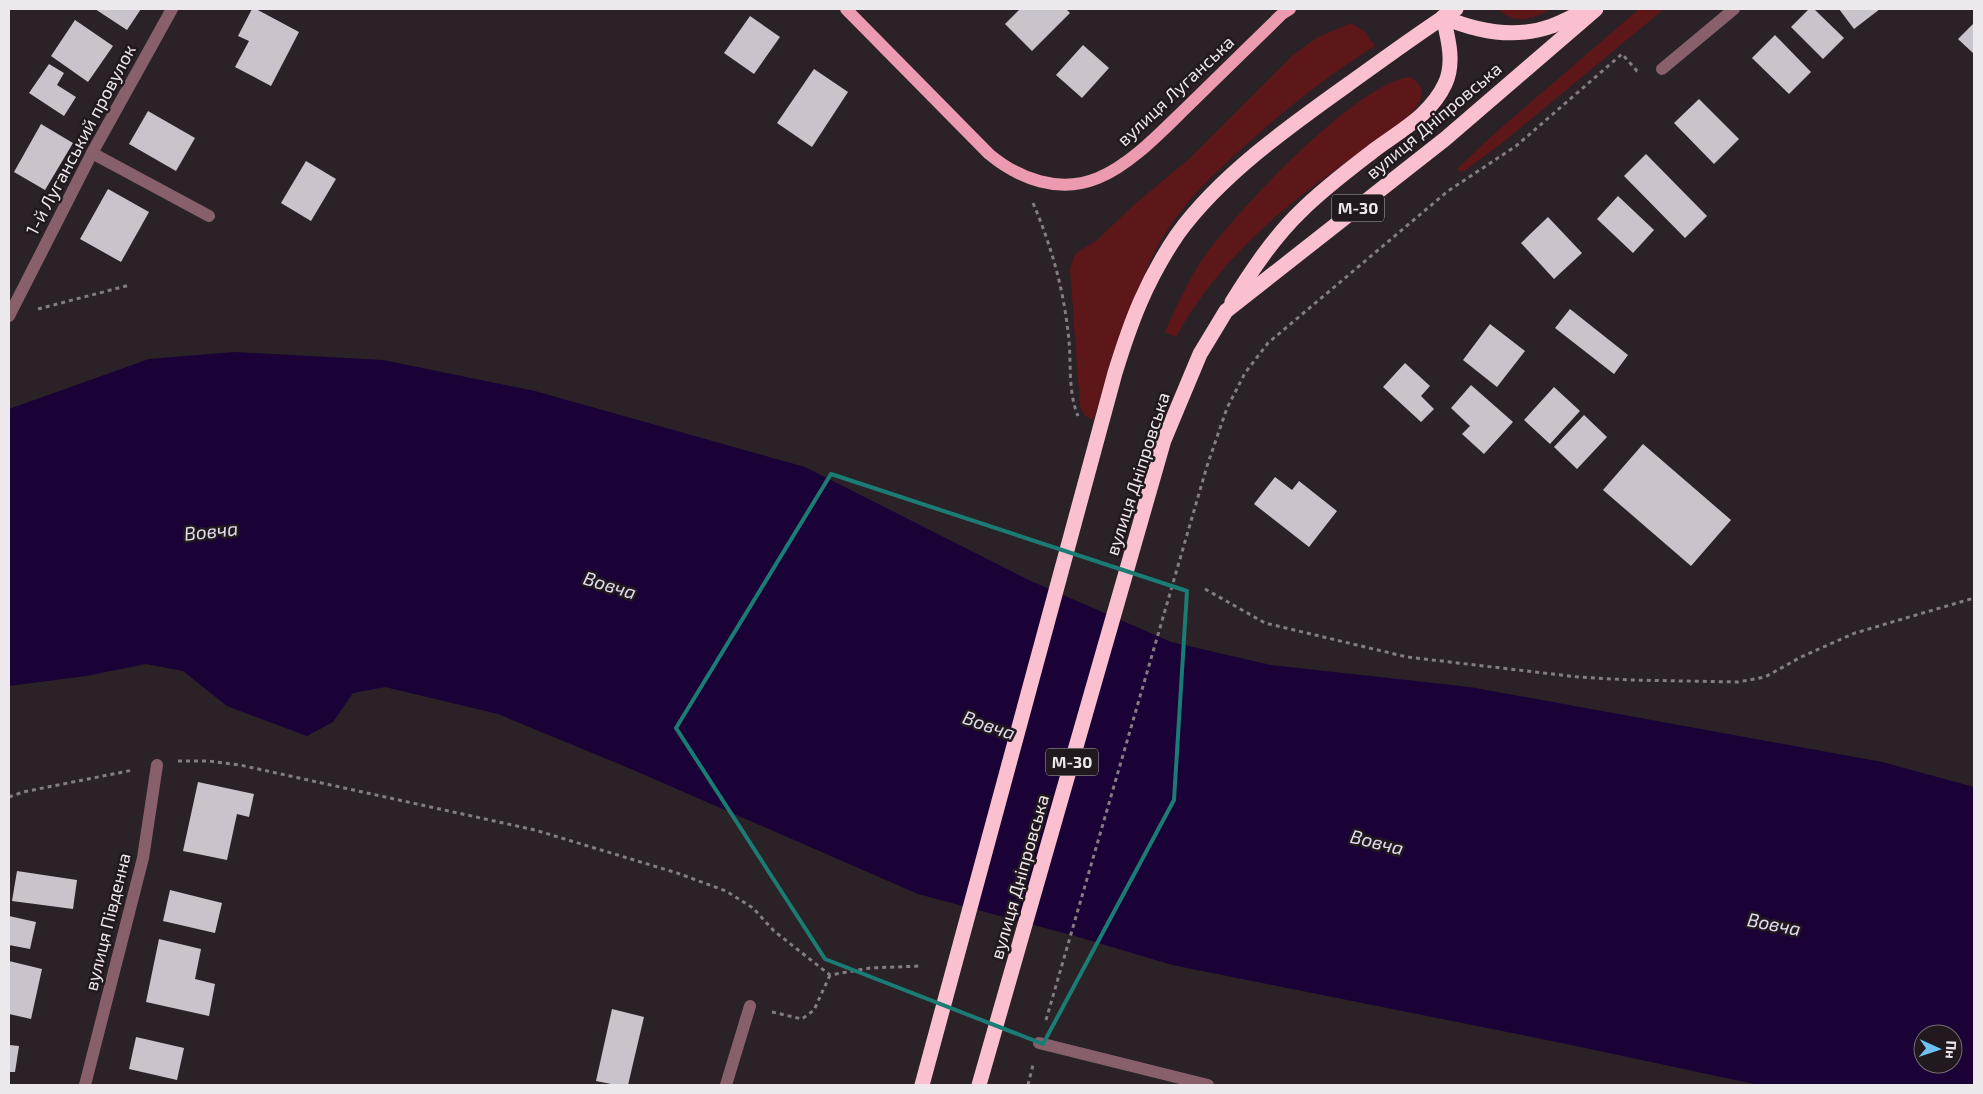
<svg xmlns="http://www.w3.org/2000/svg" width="1983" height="1094" font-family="'Exo 2',sans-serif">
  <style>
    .green { fill: #5d1719 }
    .water { fill: #1a0236; fill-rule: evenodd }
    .building { fill: #cac3cc }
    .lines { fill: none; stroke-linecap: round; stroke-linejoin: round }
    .path { stroke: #837d81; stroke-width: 3; stroke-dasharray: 4 4; stroke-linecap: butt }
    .minor { stroke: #88606b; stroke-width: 12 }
    .major { stroke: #ec9ab0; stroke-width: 12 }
    .highway { stroke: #fbc0cf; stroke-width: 15 }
    .marked { fill: none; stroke: #1a7c74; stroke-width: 4; stroke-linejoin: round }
    .labels { text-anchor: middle; stroke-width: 5; stroke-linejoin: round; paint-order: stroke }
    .shield { fill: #21191e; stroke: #b0aaae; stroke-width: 1 }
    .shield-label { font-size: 16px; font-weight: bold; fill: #ede8eb }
    .street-label { font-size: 18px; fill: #ede8eb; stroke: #21191e }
    .water-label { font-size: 19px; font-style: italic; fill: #e0daef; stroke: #21191e }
  </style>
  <rect width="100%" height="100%" fill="#2a2227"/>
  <!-- green -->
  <g class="green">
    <path d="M1498 9H1550C1532 20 1515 25 1498 9Z"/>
    <polygon points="1639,9 1664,9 1501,144 1464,171 1459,172 1458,168 1495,133"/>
    <path d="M1351 23 1365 32 1375 46C1330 74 1288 107 1249 142 1217 171 1185 200 1163 237 1147 262 1139 290 1129 317 1117 351 1104 386 1093 420L1085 416 1080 406 1070 269 1075 254 1097 240 1137 202 1188 160 1293 55 1318 37Z"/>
    <path d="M1410 77C1436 92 1413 112 1399 125 1310 187 1230 240 1176 337L1165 332C1175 309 1186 286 1199 264 1228 219 1358 81 1410 77Z"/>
  </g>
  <!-- water -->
  <path class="water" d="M234 352 383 360 535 391 805 467 1031 581 1171 642 1271 665 1470 687 1882 762 1974 787V1085H1759L1557 1042 1172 965 1075 936 918 894 631 769 498 714 385 687 353 693 333 722 307 736 227 706 183 671 146 664 86 676 9 686V409L149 359ZM1923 1034H1953V1064H1923Z"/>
  <!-- building -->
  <g class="building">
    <polygon points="95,9 141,9 127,30"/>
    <polygon points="252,9 256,9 299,32 271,86 235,67 249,41 238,36"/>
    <polygon points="1020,9 1066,9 1070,13 1032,51 1005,24"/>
    <polygon points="1809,9 1814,9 1844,38 1823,59 1791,27"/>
    <polygon points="1839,9 1880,9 1854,29"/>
    <polygon points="750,16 780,37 754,74 724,53"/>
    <polygon points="75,20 113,46 88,82 51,56"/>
    <polygon points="1974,23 1974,54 1958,39"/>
    <polygon points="1775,35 1811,72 1789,94 1752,58"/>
    <polygon points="1083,45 1109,68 1082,98 1056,75"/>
    <polygon points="49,64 64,73 57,85 76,97 64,116 29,93"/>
    <polygon points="814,69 848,92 812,147 777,123"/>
    <polygon points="1699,99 1739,139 1714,164 1674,123"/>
    <polygon points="148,111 195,138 176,171 129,144"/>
    <polygon points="41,124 73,143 45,190 14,172"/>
    <polygon points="1646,154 1707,216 1685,238 1624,176"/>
    <polygon points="306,161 336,179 311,221 281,203"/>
    <polygon points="108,189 149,212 121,262 80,239"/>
    <polygon points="1618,196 1654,230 1633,253 1597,219"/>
    <polygon points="1548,217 1582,253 1554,279 1521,243"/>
    <polygon points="1570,309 1628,355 1614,374 1555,328"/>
    <polygon points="1490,324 1525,351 1497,387 1463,360"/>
    <polygon points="1405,363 1430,386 1421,396 1434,409 1421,422 1383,387"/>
    <polygon points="1471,385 1513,422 1484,454 1462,434 1470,426 1451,408"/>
    <polygon points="1554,387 1580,411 1550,444 1524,420"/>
    <polygon points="1584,415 1607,437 1577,469 1554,447"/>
    <polygon points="1643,444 1731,520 1691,566 1603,490"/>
    <polygon points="1275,477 1292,490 1299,481 1337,511 1309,547 1254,504"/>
    <polygon points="198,782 254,794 249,817 237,814 227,860 183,851"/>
    <polygon points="17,871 77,880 73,909 12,901"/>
    <polygon points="170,890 222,903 215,933 163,921"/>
    <polygon points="9,916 36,922 30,949 9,945"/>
    <polygon points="159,939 201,949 195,979 215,984 209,1016 146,1002"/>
    <polygon points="9,961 42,969 31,1019 9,1014"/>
    <polygon points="612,1009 644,1017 628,1085 616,1085 596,1081"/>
    <polygon points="136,1037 184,1048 177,1080 129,1069"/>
    <polygon points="9,1045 19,1046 15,1072 9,1072"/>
  </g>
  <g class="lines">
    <!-- path -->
    <g class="path">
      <path d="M1033 203C1051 245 1063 287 1068 332 1072 359 1067 390 1078 416"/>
      <polyline points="38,309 130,285"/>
      <polyline points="1205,589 1265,623 1407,657 1578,677 1630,680 1738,682 1765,677 1801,657 1855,633 1974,598"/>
      <polyline points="178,761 209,761 240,765 535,830 677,873 726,891 753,908 774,931 830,975 870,968 921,966"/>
      <polyline points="9,797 23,792 133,770"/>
      <polyline points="772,1012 802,1019 814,1010 830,975"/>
      <polyline points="1046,1020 1207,466 1227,408 1245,373 1268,343 1448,191 1516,146 1622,54 1637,71 1641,72"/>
      <polyline points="1028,1085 1033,1065"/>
    </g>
    <!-- minor -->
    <g class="minor">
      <polyline points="1662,69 1734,9"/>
      <polyline points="92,153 209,216"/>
      <polyline points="9,316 92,153 172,9"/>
      <polyline points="1039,1043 1208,1085"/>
      <polyline points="85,1085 143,858 157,765"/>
      <polyline points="726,1085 750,1006"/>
    </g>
    <!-- major -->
    <path class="major" d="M846 9 989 154C1019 179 1059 194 1098 178 1131 165 1164 129 1189 105 1220 75 1251 44 1282 14L1290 9"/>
    <!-- highway -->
    <g class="highway">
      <path d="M1443 17C1478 32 1516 39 1552 26 1564 21 1576 15 1587 9"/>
      <path d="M1232 302C1252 270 1274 237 1301 211 1324 188 1351 168 1377 148 1403 129 1431 114 1445 84 1455 63 1448 38 1443 17"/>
      <path d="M922 1085 1115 373C1131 321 1146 281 1177 235 1219 176 1291 125 1350 83 1385 58 1420 32 1456 9"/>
      <polyline points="979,1085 1164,440 1200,354 1226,311 1445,139 1596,9"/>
    </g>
  </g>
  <!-- marked area -->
  <path class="marked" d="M831 474 1187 591 1174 800 1043 1044 825 959 676 728Z"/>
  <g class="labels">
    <!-- shield labels -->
    <g class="shield">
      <rect x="1332" y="194.5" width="52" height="27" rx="4"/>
      <rect x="1046" y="748.5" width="52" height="27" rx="4"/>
    </g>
    <g class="shield-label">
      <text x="1358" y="214">М-30</text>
      <text x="1072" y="768">М-30</text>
    </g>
    <!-- street labels -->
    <g class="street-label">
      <text transform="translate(1176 91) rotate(-43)" y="6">вулиця Луганська</text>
      <text transform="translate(1434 121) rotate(-40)" y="6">вулиця Дніпровська</text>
      <text transform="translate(81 140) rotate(-62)" y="6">1-й Луганський провулок</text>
      <text transform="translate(1138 474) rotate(-72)" y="6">вулиця Дніпровська</text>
      <text transform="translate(1020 877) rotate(-74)" y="6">вулиця Дніпровська</text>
      <text transform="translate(108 922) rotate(-76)" y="6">вулиця Південна</text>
    </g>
    <!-- water labels -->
    <g class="water-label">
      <text transform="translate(211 531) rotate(-6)" y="7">Вовча</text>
      <text transform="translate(610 585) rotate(17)" y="7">Вовча</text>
      <text transform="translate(989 725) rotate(19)" y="7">Вовча</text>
      <text transform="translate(1377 842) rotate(14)" y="7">Вовча</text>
      <text transform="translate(1774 924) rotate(11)" y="7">Вовча</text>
    </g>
  </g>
  <!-- border -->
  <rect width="1983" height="1094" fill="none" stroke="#ede8eb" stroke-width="20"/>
  <!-- north arrow -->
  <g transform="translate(1938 1049) rotate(93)"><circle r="24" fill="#21191e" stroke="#736c70"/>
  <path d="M0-4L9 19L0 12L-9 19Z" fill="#6dc2f3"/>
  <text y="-8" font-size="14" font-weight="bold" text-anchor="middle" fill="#ede8eb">Пн</text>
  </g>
</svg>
